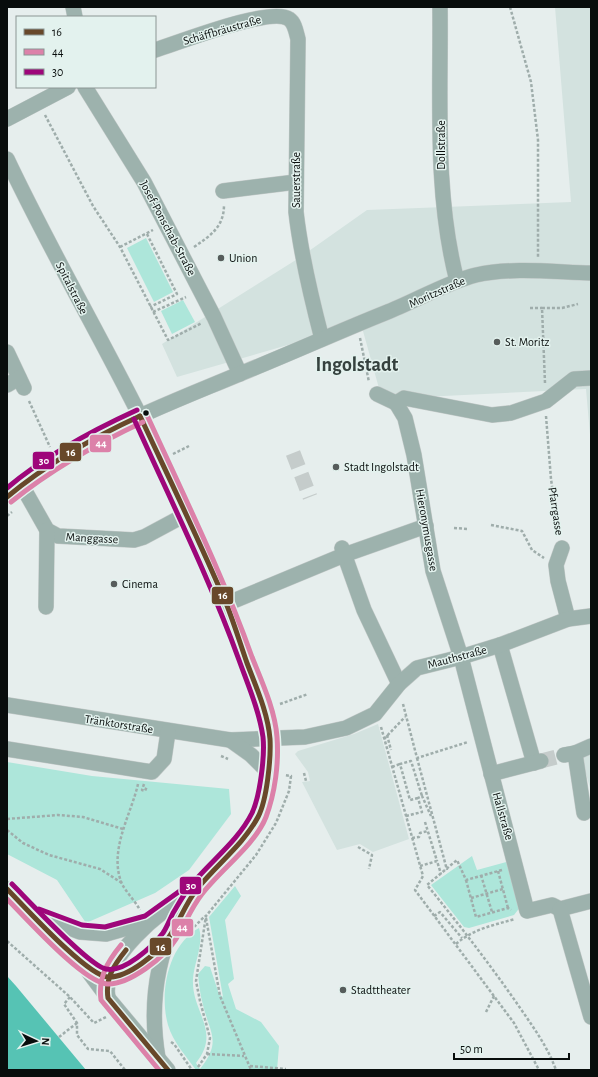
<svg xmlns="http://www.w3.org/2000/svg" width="598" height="1077" font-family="'Alegreya Sans',sans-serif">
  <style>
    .built { fill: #d3e2df }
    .green { fill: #ade6da }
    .water { fill: #56c3b4 }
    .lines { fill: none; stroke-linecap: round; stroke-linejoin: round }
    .minor-tunnel { stroke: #c5cccb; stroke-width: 15; stroke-dasharray: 15 8; stroke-linecap: butt }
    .minor-casing { stroke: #c3c9c8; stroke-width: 16 }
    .path { stroke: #9fadab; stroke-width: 2.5; stroke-dasharray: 3 2; stroke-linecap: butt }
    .minor { stroke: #9db2ad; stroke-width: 15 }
    .bus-1-casing { stroke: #e3f2ee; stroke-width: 8 }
    .bus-2-casing { stroke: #e3f2ee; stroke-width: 8 }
    .bus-3-casing { stroke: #e3f2ee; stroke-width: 8 }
    .bus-1 { stroke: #68482a; stroke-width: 5 }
    .bus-2 { stroke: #dc81a9; stroke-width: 5 }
    .bus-3 { stroke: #9e067a; stroke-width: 5 }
    .poi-dot { fill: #565c5b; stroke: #e3f2ee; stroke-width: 1.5 }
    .bus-dot { fill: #080d0c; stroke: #e3f2ee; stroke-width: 1.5 }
    .labels { text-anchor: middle; stroke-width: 3; stroke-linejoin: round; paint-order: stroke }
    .street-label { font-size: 12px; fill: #080d0c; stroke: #e3f2ee }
    .poi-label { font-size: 12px; fill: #080d0c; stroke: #e3f2ee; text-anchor: start }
    .town-label { font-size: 20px; font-weight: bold; fill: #35413e; stroke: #e3f2ee }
    .line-badge { stroke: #e3f2ee; stroke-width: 1.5 }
    .badge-label { font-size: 11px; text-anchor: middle; font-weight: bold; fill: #fff }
  </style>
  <rect width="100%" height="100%" fill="#e6eeed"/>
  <!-- built -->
  <g class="built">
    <polygon points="555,7 591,7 591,446 586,389 382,399 361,324 177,377 162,344 299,258 367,210 571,202"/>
    <polygon points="378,724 409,839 373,852 360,844 337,850 302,782 310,781 308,772 295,754 298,751 354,734"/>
    <polygon points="591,750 591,791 580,754"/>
  </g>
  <!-- green -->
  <g class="green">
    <polygon points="146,238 173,292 154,302 127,248"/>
    <polygon points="183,300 195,322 172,334 161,311"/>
    <polygon points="7,762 92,776 229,789 231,814 189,870 155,893 86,923 57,880 7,854"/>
    <polygon points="472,856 477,870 510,861 521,906 514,915 469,928 464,927 431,885"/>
    <path d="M235 886 241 896 225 920 234 979 228 984 236 1009 261 1022 279 1046 277 1070H196C186 1056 173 1042 168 1025 159 993 168 945 199 928 204 944 194 963 193 979 191 1012 222 1031 196 1063L200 1069C222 1041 210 1034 203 1005 200 995 199 984 198 974L205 966 210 967 219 994 223 997 209 917Z"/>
  </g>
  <!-- water -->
  <polygon class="water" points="7,976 16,986 86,1070 7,1070"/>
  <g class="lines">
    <!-- minor-tunnel -->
    <g class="minor-tunnel">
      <polyline points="293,453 310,497"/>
      <polyline points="541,761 564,755"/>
    </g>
    <!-- minor casing -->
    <g class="minor-casing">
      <g id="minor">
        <polyline points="73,7 75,17"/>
        <path d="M440 7C441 98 434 193 457 281"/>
        <path d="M155 50C178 43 271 6 289 19 295 23 296 32 298 39L296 212C301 256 311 297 322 339"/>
        <polyline points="85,87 144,182 214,317 240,374"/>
        <polyline points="7,119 68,87"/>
        <path d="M7 159C48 246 97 330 140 416 154 444 166 473 179 502 202 550 224 598 242 648 256 689 275 729 269 773 264 813 248 836 222 864 214 872 204 880 197 889 158 936 148 999 158 1058"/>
        <polyline points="223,191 296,182"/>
        <polyline points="7,352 24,388"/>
        <polyline points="7,385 19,378"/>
        <polyline points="377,394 396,403"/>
        <polyline points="396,403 405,418 414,455 433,571 461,657 527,911 552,905 560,909 591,901"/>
        <polyline points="396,403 404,398 492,415 511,413 546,401 574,379 591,378"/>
        <polyline points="21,484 47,530 58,536 134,540 144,537 185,515"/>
        <path d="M7 497C73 439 158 408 237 375 287 355 335 333 385 313 414 302 447 282 476 275 513 267 553 272 591 273"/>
        <polyline points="342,548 364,610 399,684"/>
        <polyline points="562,548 556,565 558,581 568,619"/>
        <polyline points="226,604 344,555 426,526"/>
        <polyline points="46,607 47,530"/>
        <polyline points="500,645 534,763"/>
        <polyline points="7,705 230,740 305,737 346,728 375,714 399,684 417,668 461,657 500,645 568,619 591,616"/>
        <polyline points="230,740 251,755 269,773"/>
        <polyline points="7,749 152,772 164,759 168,732"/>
        <polyline points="575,753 591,746"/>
        <polyline points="564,755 575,753 584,813"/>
        <polyline points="491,774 541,761"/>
        <polyline points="7,889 82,963 108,998 168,1070"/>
        <polyline points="560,909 591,1017"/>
        <polyline points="41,917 80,932 106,934 148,922"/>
        <path d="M102 975C128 983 151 955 166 939"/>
        <path d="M108 998C100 957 161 910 193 892"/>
      </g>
    </g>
    <!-- path -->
    <g class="path">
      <polyline points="510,7 531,82 538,140 538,257"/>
      <polyline points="45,115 93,206 120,247 168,340 202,323"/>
      <polyline points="147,234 177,294 150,307"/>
      <polyline points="120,247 153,230"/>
      <path d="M194 247C210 236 224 227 224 205"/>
      <polyline points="530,308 542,308"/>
      <polyline points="153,312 186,297"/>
      <polyline points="360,338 369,382"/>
      <polyline points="366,369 376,368"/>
      <polyline points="545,383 542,308 562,308 578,304"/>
      <polyline points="29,401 50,447"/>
      <polyline points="546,416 551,479 559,535"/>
      <polyline points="173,454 189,446"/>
      <polyline points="7,516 12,512"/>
      <polyline points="491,525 522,531 532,550 544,558"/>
      <polyline points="454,528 468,529"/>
      <polyline points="280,704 308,694"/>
      <polyline points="403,704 417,758 468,742"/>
      <polyline points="381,727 423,876 415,890 514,1023 539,1070"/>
      <polyline points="387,735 391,750"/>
      <polyline points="384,739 405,717"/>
      <polyline points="221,756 228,759"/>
      <polyline points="417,758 447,870"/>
      <polyline points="392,767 400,764"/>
      <polyline points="304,773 306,781"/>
      <path d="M138 784C131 815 108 851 122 884 127 893 135 901 140 910"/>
      <polyline points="144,784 142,790 145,791 147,786"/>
      <polyline points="418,798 410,800 400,764 411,761 422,796"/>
      <polyline points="406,816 422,812 418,798 422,796 431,816"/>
      <polyline points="7,819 58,815 83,817 123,829"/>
      <polyline points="425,822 437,861"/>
      <polyline points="7,830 23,843 49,855 100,869 122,883"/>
      <polyline points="412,838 419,837 420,833 428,831"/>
      <polyline points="358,847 372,855 369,869"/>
      <polyline points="420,866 437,861 441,874"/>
      <path d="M502 870 466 880 457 860 427 885C458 923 488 962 516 1002 531 1024 547 1045 556 1070"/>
      <polyline points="498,871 508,908"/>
      <polyline points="481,875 492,912"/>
      <polyline points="466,880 476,917 508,908 511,910"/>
      <polyline points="471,898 503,889"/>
      <polyline points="434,916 440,912 462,938"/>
      <polyline points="206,918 220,996 251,1070"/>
      <polyline points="187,934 205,916"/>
      <polyline points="7,941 70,997 94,1023 106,1017"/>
      <path d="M456 944C473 929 494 925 515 919"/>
      <polyline points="70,997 64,1004 77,1023 77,1035 88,1049 110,1051 125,1070"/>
      <polyline points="486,1012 494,996"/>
      <polyline points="59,1037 77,1023"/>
      <polyline points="171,1042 174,1044 192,1070"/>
      <polyline points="207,1054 244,1056"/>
      <polyline points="250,1066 286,1069"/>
      <polyline points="198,1067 207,1054 210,1038 200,1001 196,981 206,916 256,855 276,823 289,791 291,776 284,775"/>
    </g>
    <!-- minor -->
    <use href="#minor" class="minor"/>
    <!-- bus-1 casing -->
    <g class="bus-1-casing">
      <g id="bus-1">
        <path d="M7 497C48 463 92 438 140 416"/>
        <path d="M7 889C24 906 87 976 108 977 128 978 158 953 169 937 179 923 185 904 197 889 217 864 243 845 258 817 267 800 271 758 270 739 268 713 256 687 247 663 240 643 234 623 226 603 199 540 169 478 140 416"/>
        <path d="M126 950C114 965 105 978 108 998L168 1070"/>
      </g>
    </g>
    <!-- bus-2 casing -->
    <g class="bus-2-casing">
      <g id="bus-2">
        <path d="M11 502C52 469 96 444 143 422"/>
        <path d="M7 899C26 918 83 982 107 984 129 985 165 957 176 939 185 924 191 908 202 894 220 870 255 845 266 817 275 793 279 763 277 737 275 710 262 682 252 657 222 573 183 494 146 413"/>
        <path d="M121 945C107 962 98 978 101 1000L159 1070"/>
      </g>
    </g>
    <!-- bus-3 casing -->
    <g class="bus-3-casing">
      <g id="bus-3">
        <path d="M7 488C46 455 91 431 137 410"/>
        <path d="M12 884C28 900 89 966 106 969 124 973 152 947 163 933 167 927 170 919 173 913 179 903 185 892 192 884 212 860 238 841 252 813 260 796 265 756 263 737 259 710 248 685 239 660 209 577 170 499 134 419"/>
        <polyline points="39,909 82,925 105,927 145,916 184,888"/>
      </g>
    </g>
    <!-- bus-1 -->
    <use href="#bus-1" class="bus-1"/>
    <!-- bus-2 -->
    <use href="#bus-2" class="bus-2"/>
    <!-- bus-3 -->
    <use href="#bus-3" class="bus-3"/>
  </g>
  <!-- markers -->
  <g class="poi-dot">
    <circle cx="221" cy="258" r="4"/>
    <circle cx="497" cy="342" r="4"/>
    <circle cx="336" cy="467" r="4"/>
    <circle cx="114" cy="584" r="4"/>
    <circle cx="343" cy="990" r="4"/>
  </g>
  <circle class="bus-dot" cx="146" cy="413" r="3.5"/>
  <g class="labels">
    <!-- street labels -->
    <g class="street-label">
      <text transform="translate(222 30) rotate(-16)" y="4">Schäffbräustraße</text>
      <text transform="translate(441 145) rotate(-90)" y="4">Dollstraße</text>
      <text transform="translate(296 180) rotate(-90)" y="4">Sauerstraße</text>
      <text transform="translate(168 228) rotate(62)" y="4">Josef-Ponschab-Straße</text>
      <text transform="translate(72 288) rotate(63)" y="4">Spitalstraße</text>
      <text transform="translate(437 292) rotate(-24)" y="4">Moritzstraße</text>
      <text transform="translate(556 511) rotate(81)" y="4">Pfarrgasse</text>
      <text transform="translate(427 530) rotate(80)" y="4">Hieronymusgasse</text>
      <text transform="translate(92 538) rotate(3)" y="4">Manggasse</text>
      <text transform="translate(457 657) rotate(-15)" y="4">Mauthstraße</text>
      <text transform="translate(119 724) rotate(9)" y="4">Tränktorstraße</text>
      <text transform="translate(503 816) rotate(74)" y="4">Hallstraße</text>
    </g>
    <!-- poi labels -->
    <g class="poi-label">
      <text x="229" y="262">Union</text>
      <text x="505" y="346">St. Moritz</text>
      <text x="344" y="471">Stadt Ingolstadt</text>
      <text x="122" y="588">Cinema</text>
      <text x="351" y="994">Stadttheater</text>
    </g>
    <!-- town labels -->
    <g class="town-label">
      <text x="357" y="371">Ingolstadt</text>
    </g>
  </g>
  <g class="line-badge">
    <rect x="89" y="434" width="23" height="19" rx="4" fill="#dc81a9"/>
    <rect x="59" y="442" width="23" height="20" rx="4" fill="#68482a"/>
    <rect x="32" y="451" width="23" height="19" rx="4" fill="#9e067a"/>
    <rect x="211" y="586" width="23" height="19" rx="4" fill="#68482a"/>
    <rect x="179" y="876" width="23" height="19" rx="4" fill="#9e067a"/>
    <rect x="171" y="918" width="23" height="19" rx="4" fill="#dc81a9"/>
    <rect x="149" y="937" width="23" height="19" rx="4" fill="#68482a"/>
  </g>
  <g class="badge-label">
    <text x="101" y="447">44</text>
    <text x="71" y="456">16</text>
    <text x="44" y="464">30</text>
    <text x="223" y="599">16</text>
    <text x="191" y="889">30</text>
    <text x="182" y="931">44</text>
    <text x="161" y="951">16</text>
  </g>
  <!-- border -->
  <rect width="598" height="1077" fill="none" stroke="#080d0c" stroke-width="16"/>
  <!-- legend -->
  <rect x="16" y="16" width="140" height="72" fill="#e3f2ee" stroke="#8b9694"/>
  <rect x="24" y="29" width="20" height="6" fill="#68482a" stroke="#8b9694"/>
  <text x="52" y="36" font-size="12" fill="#080d0c">16</text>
  <rect x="24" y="49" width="20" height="6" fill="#dc81a9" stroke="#8b9694"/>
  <text x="52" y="56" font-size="12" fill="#080d0c">44</text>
  <rect x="24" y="69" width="20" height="6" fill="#9e067a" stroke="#8b9694"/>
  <text x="52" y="76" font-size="12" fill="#080d0c">30</text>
  <!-- north arrow -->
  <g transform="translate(36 1041) rotate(94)" stroke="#e3f2ee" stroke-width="3" paint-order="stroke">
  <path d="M0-3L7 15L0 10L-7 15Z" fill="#080d0c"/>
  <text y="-6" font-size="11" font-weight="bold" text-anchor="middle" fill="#080d0c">N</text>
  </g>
  <!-- scale -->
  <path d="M454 1053v6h115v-6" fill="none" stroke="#080d0c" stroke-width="2"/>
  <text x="460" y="1053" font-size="12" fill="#080d0c" stroke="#e3f2ee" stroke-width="3" paint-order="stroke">50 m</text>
</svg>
